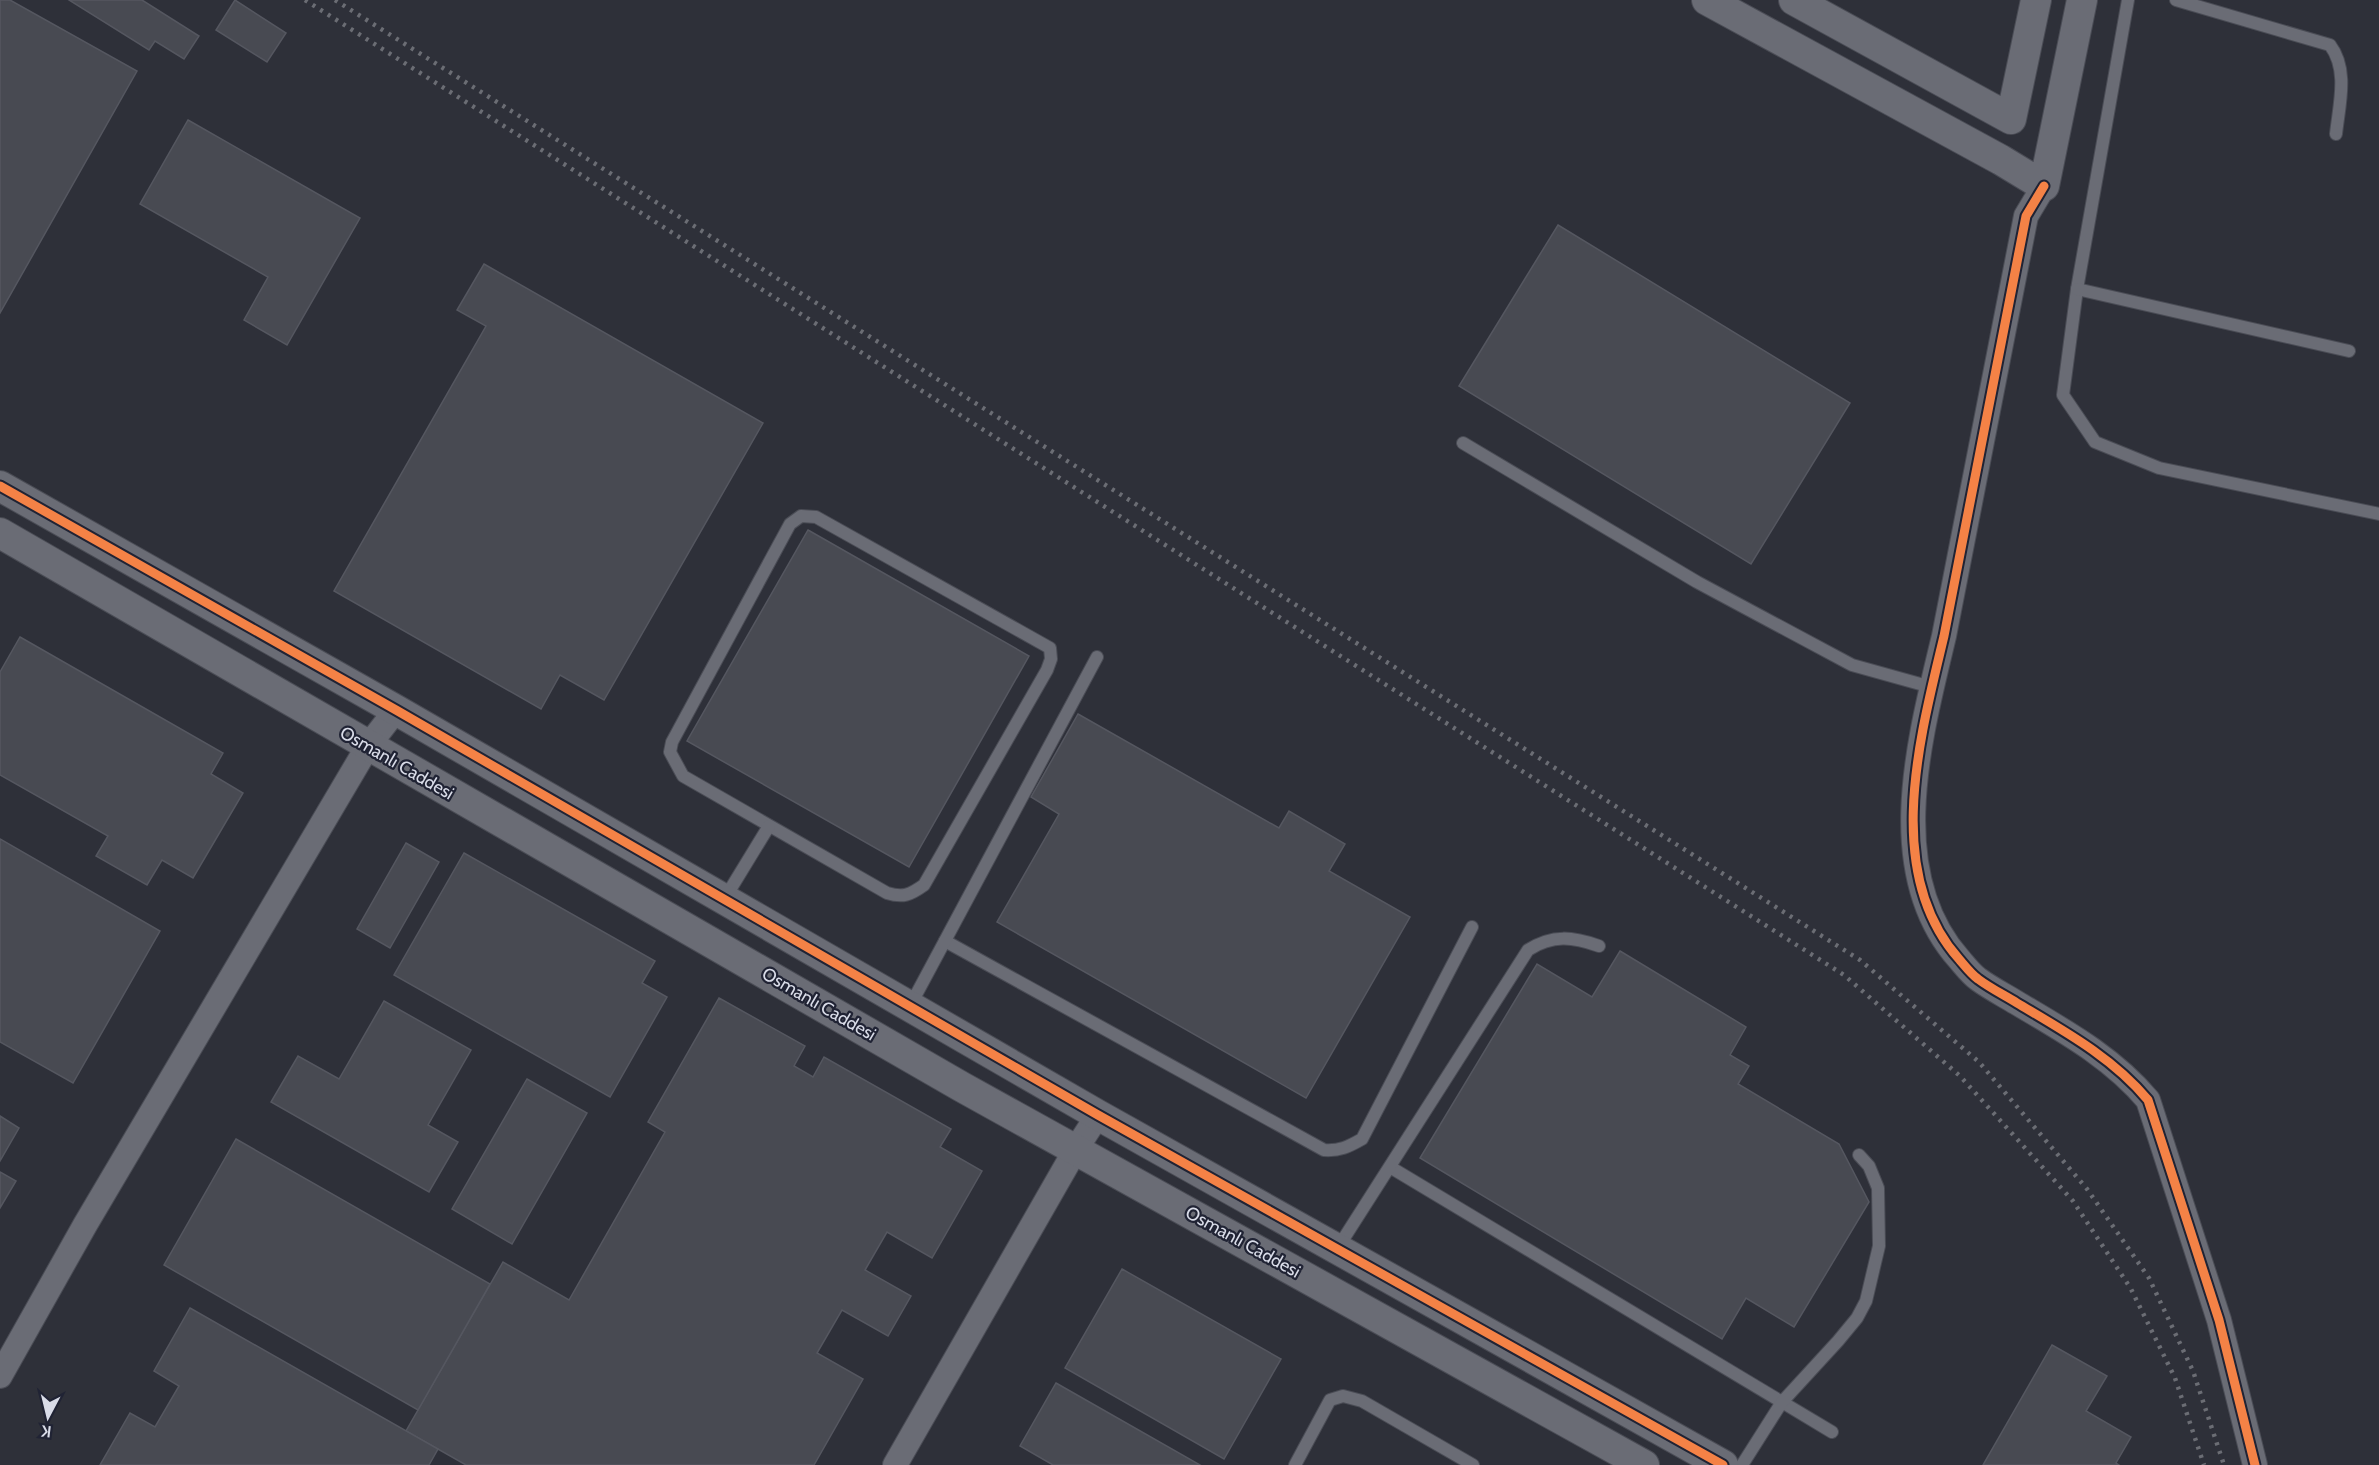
<svg xmlns="http://www.w3.org/2000/svg" width="2379" height="1465" font-family="Cabin,sans-serif">
  <style>
    .building { fill: #484a52; stroke: #555760; stroke-width: 1.5 }
    .lines { fill: none; stroke-linecap: round; stroke-linejoin: round }
    .service-casing { stroke: #4a4c55; stroke-width: 14 }
    .minor-casing { stroke: #4a4c55; stroke-width: 26 }
    .tertiary-casing { stroke: #4a4c55; stroke-width: 32 }
    .service { stroke: #6a6c75; stroke-width: 12 }
    .minor { stroke: #6a6c75; stroke-width: 24 }
    .tertiary { stroke: #6a6c75; stroke-width: 30 }
    .rail { stroke: #6b6d74; stroke-width: 4.5; stroke-dasharray: 3 6; stroke-linecap: butt }
    .cycleway-casing { stroke: #202334; stroke-width: 13 }
    .cycleway { stroke: #f48246; stroke-width: 9 }
    .labels { text-anchor: middle; stroke-width: 4.5; stroke-linejoin: round; paint-order: stroke }
    .street-label { font-size: 18px; fill: #d9dce8; stroke: #202334 }
  </style>
  <rect width="100%" height="100%" fill="#2e3039"/>
  <!-- building -->
  <g class="building">
    <polygon points="0,0 10,0 137,71 0,313"/>
    <polygon points="69,0 142,0 199,36 184,59 155,41 149,50"/>
    <polygon points="235,0 286,33 267,62 216,30"/>
    <polygon points="188,120 360,218 287,345 244,320 268,277 140,204"/>
    <polygon points="1558,225 1850,403 1751,564 1459,386"/>
    <polygon points="484,264 763,423 604,700 560,675 541,709 334,591 486,326 457,310"/>
    <polygon points="808,530 1029,656 909,867 687,741"/>
    <polygon points="20,637 223,753 211,774 243,793 193,878 162,860 147,885 96,856 108,836 0,775 0,672"/>
    <polygon points="1078,714 1279,828 1289,811 1345,844 1329,871 1410,917 1306,1098 997,922 1059,814 1031,797"/>
    <polygon points="0,839 160,931 73,1083 0,1042"/>
    <polygon points="406,843 439,862 390,948 357,929"/>
    <polygon points="464,853 655,961 642,983 667,997 610,1097 394,975"/>
    <polygon points="1620,951 1746,1027 1730,1055 1749,1066 1738,1084 1839,1144 1869,1202 1794,1327 1746,1298 1722,1339 1420,1158 1537,964 1592,997"/>
    <polygon points="719,998 805,1046 794,1066 813,1077 824,1057 951,1129 940,1147 982,1171 932,1258 887,1232 865,1270 911,1296 888,1336 842,1310 817,1353 863,1379 814,1465 466,1465 406,1431 503,1262 569,1300 665,1132 648,1122"/>
    <polygon points="384,1001 471,1050 428,1125 458,1142 429,1192 271,1102 298,1056 339,1079"/>
    <polygon points="527,1079 587,1113 512,1244 452,1209"/>
    <polygon points="0,1116 19,1128 0,1161"/>
    <polygon points="236,1139 490,1284 418,1410 164,1265"/>
    <polygon points="0,1172 16,1181 0,1208"/>
    <polygon points="1122,1269 1281,1359 1224,1459 1065,1368"/>
    <polygon points="190,1308 438,1449 429,1465 100,1465 130,1413 155,1427 179,1386 154,1371"/>
    <polygon points="2052,1345 2107,1376 2086,1411 2131,1437 2116,1463 2119,1465 1983,1465"/>
    <polygon points="1056,1383 1200,1465 1053,1465 1020,1446"/>
  </g>
  <g class="lines">
    <!-- service casing -->
    <g class="service-casing">
      <g id="service">
        <polyline points="2128,0 2077,289 2063,395 2095,442 2159,468 2379,514"/>
        <path d="M2176 0 2330 45C2349 70 2339 105 2336 134"/>
        <polyline points="2077,289 2349,351"/>
        <polyline points="1463,443 1697,582 1852,665 1931,687"/>
        <path d="M801 516 816 517 1050 648 1051 659 1047 670 924 885C910 895 903 898 887 893L683 776 670 752 672 742 790 524Z"/>
        <polyline points="725,898 769,826"/>
        <path d="M945 941 1324 1150C1340 1151 1348 1147 1362 1139L1472 927"/>
        <polyline points="910,1006 1097,657"/>
        <polyline points="1390,1167 1832,1432"/>
        <path d="M1337 1249 1528 950C1553 934 1573 937 1599 946"/>
        <polyline points="1295,1465 1330,1400 1343,1396 1362,1401 1473,1465"/>
        <polyline points="1742,1465 1782,1402 1838,1341 1857,1318 1866,1301 1879,1246 1878,1188 1869,1166 1859,1155"/>
      </g>
    </g>
    <!-- minor casing -->
    <g class="minor-casing">
      <g id="minor">
        <path d="M2044 186 2026 216 1944 636C1920 737 1882 872 1959 959 1965 966 1971 974 1978 979 1990 988 2004 995 2017 1003 2064 1031 2112 1057 2148 1100L2219 1320 2255 1465"/>
        <polyline points="0,1376 85,1225 368,746 396,710"/>
        <polyline points="895,1465 1076,1149 1098,1115"/>
      </g>
    </g>
    <!-- tertiary casing -->
    <g class="tertiary-casing">
      <g id="tertiary">
        <polyline points="1707,0 2001,160 2044,186 2082,0"/>
        <polyline points="1794,0 2011,119 2036,0"/>
        <polyline points="0,486 396,710 1098,1115 1723,1465"/>
        <polyline points="0,533 962,1087 1644,1465"/>
      </g>
    </g>
    <!-- service -->
    <use href="#service" class="service"/>
    <!-- minor -->
    <use href="#minor" class="minor"/>
    <!-- tertiary -->
    <use href="#tertiary" class="tertiary"/>
    <!-- rail -->
    <g class="rail">
      <polyline points="305,0 1844,975 1960,1076 2073,1201 2131,1289 2175,1378 2204,1465"/>
      <polyline points="335,0 1860,960 1979,1062 2087,1189 2149,1278 2193,1371 2224,1465"/>
    </g>
    <!-- cycleway casing -->
    <g class="cycleway-casing">
      <g id="cycleway">
        <path d="M2044 186 2026 216 1944 636C1920 737 1882 872 1959 959 1965 966 1971 974 1978 979 1990 988 2004 995 2017 1003 2064 1031 2112 1057 2148 1100L2219 1320 2255 1465"/>
        <polyline points="0,486 396,710 1098,1115 1723,1465"/>
      </g>
    </g>
    <!-- cycleway -->
    <use href="#cycleway" class="cycleway"/>
  </g>
  <g class="labels">
    <!-- street labels -->
    <g class="street-label">
      <text transform="translate(397 763) rotate(30)" y="6">Osmanlı Caddesi</text>
      <text transform="translate(819 1004) rotate(30)" y="6">Osmanlı Caddesi</text>
      <text transform="translate(1243 1242) rotate(29)" y="6">Osmanlı Caddesi</text>
    </g>
  </g>
  <!-- north arrow -->
  <g transform="translate(48 1417) rotate(187)" stroke="#202334" stroke-width="4.5" paint-order="stroke">
  <path d="M0-4.5L10 22L0 15L-10 22Z" fill="#d9dce8"/>
  <text y="-9" font-size="16" font-weight="bold" text-anchor="middle" fill="#d9dce8">K</text>
  </g>
</svg>
